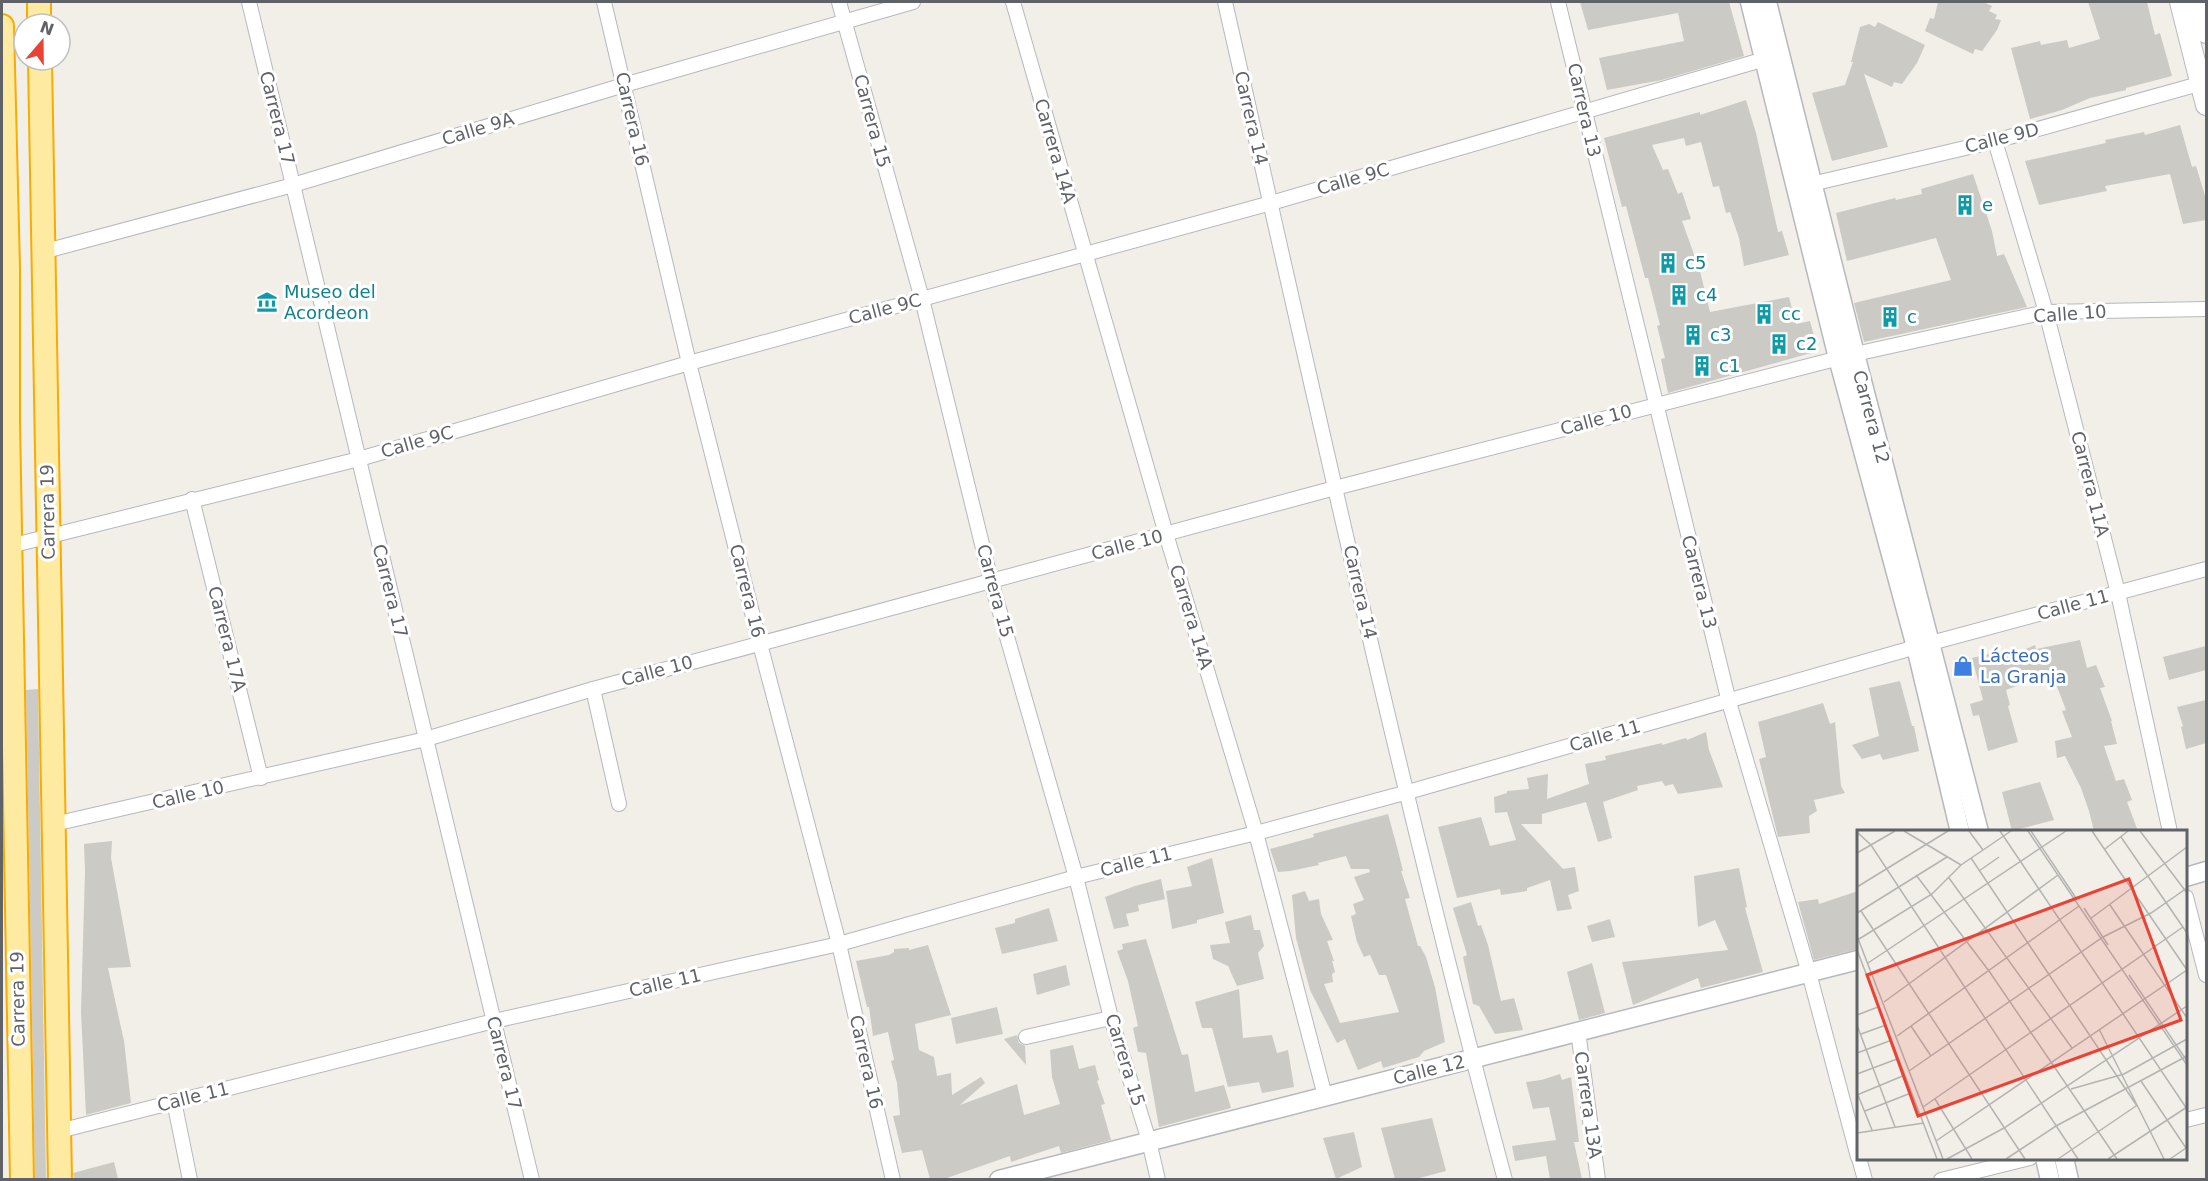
<svg xmlns="http://www.w3.org/2000/svg" width="2208" height="1181" font-family="'DejaVu Sans',sans-serif">
  <style>
    .building { fill: #cccac5 }
    .lines { fill: none; stroke-linecap: round; stroke-linejoin: round }
    .minor-casing { stroke: #b5b8bc; stroke-width: 16 }
    .tertiary-casing { stroke: #b5b8bc; stroke-width: 21 }
    .secondary-casing { stroke: #b6babf; stroke-width: 22 }
    .trunk-casing { stroke: #f9ab00; stroke-width: 26 }
    .minor { stroke: #fff; stroke-width: 14 }
    .tertiary { stroke: #fff; stroke-width: 18 }
    .secondary { stroke: #fff; stroke-width: 20 }
    .trunk { stroke: #feeaa1; stroke-width: 22 }
    .labels { text-anchor: middle; stroke-width: 6; stroke-linejoin: round; paint-order: stroke }
    .street-label { font-size: 18px; fill: #5f6368; stroke: #fff }
    .culture-label { font-size: 18px; fill: #0d838f; stroke: #fff; text-anchor: start }
    .shop-label { font-size: 18px; fill: #366cbe; stroke: #fff; text-anchor: start }
    .inset-road { fill: none; stroke: #b3b3b1; stroke-width: 1.5 }
    .view { fill: #ea4335; fill-opacity: 0.15; stroke: #ea4335; stroke-width: 3 }
    .inset-edge { fill: none; stroke: #5f6368; stroke-width: 3 }
  </style>
  <rect width="100%" height="100%" fill="#f1efe8"/>
  <!-- building -->
  <g class="building">
    <polygon points="1580,2 1729,2 1744,56 1662,80 1607,90 1599,58 1684,41 1678,13 1588,30"/>
    <polygon points="1938,2 1983,2 1992,6 1989,11 1997,15 1995,19 2001,20 1997,30 1982,51 1975,49 1973,54 1925,31 1930,18 1934,19"/>
    <polygon points="2088,2 2147,2 2155,35 2160,33 2172,76 2126,88 2126,90 2090,98 2062,110 2030,119 2011,48 2040,41 2041,45 2067,40 2069,48 2100,39"/>
    <polygon points="1878,22 1925,45 1917,63 1902,84 1894,82 1892,87 1864,74 1888,147 1832,161 1812,93 1845,85 1853,62 1851,62 1860,27 1869,24 1875,27"/>
    <polygon points="1746,100 1756,133 1778,232 1782,231 1789,255 1744,266 1739,238 1730,212 1726,213 1719,186 1713,187 1701,142 1686,146 1684,138 1652,145 1663,170 1668,169 1678,194 1682,192 1691,219 1682,221 1700,271 1710,312 1789,297 1796,324 1810,321 1818,351 1668,393 1661,359 1665,358 1657,326 1660,325 1648,278 1645,278 1626,206 1622,207 1604,138 1700,112 1700,115"/>
    <polygon points="2180,125 2192,167 2196,166 2206,199 2206,220 2183,224 2170,174 2105,186 2107,191 2039,205 2025,161 2106,143 2105,140 2144,132 2145,135"/>
    <polygon points="1973,174 1992,231 1997,256 2004,254 2027,307 1864,342 1854,303 1951,280 1936,238 1847,261 1836,213 1895,198 1896,200 1922,194 1921,189"/>
    <polygon points="2080,640 2087,668 2096,665 2105,687 2100,688 2112,721 2111,721 2117,744 2104,746 2116,781 2124,779 2132,800 2127,802 2138,831 2094,831 2089,811 2081,788 2065,756 2057,758 2055,741 2072,737 2062,711 2066,710 2054,679 2022,684 2006,690 2010,705 2008,706 2018,742 1988,751 1979,715 1973,716 1970,704 1983,700 1972,658 2017,647 2019,652 2035,645 2036,649"/>
    <polygon points="2206,646 2206,670 2169,680 2163,657"/>
    <polygon points="1900,681 1912,726 1914,726 1919,751 1883,760 1880,754 1862,759 1852,745 1879,736 1869,688"/>
    <polygon points="38,689 46,1179 35,1179 26,690"/>
    <polygon points="2206,700 2206,743 2186,749 2181,727 2183,726 2177,707"/>
    <polygon points="1823,703 1830,724 1835,722 1841,786 1845,793 1814,800 1817,811 1809,816 1810,833 1778,837 1759,759 1766,757 1758,722"/>
    <polygon points="1706,732 1709,750 1723,787 1678,794 1673,784 1665,786 1662,781 1637,786 1638,790 1603,802 1612,838 1598,842 1586,802 1542,814 1542,824 1521,824 1563,869 1575,867 1579,891 1568,895 1572,909 1557,911 1550,880 1527,888 1527,891 1501,895 1500,889 1457,898 1438,827 1481,817 1490,846 1516,840 1507,812 1495,813 1494,797 1507,793 1507,791 1529,789 1527,778 1548,774 1547,799 1589,784 1585,764 1606,760 1605,756 1662,743 1662,745 1686,738 1687,740"/>
    <polygon points="2040,782 2054,820 2012,831 2002,792"/>
    <polygon points="1388,814 1397,847 1403,871 1401,871 1410,898 1405,899 1418,946 1420,946 1426,957 1435,987 1445,1042 1424,1051 1419,1057 1383,1068 1381,1061 1358,1070 1345,1039 1337,1043 1310,990 1296,938 1292,895 1305,891 1309,901 1319,899 1321,914 1333,940 1327,941 1334,961 1332,961 1335,972 1332,974 1333,982 1324,984 1340,1023 1399,1012 1386,975 1379,975 1370,955 1364,957 1357,942 1351,916 1356,914 1353,904 1364,900 1354,877 1370,872 1369,869 1351,869 1346,856 1318,863 1319,865 1290,871 1278,872 1270,849 1314,837 1313,834"/>
    <polygon points="112,841 111,858 131,967 108,968 124,1041 131,1103 86,1115 81,1012 85,871 84,844"/>
    <polygon points="1212,858 1224,913 1197,920 1197,923 1172,929 1166,891 1192,886 1187,867"/>
    <polygon points="1739,868 1747,907 1745,908 1763,972 1701,988 1698,978 1633,1005 1622,962 1728,950 1715,920 1698,927 1694,876"/>
    <polygon points="1161,879 1165,899 1138,905 1139,911 1126,914 1129,926 1114,929 1105,897 1135,886"/>
    <polygon points="1858,891 1858,949 1814,960 1798,902 1818,899 1819,904"/>
    <polygon points="1471,902 1478,926 1481,925 1488,945 1501,1001 1514,998 1523,1030 1495,1034 1479,1006 1473,1004 1463,957 1467,955 1453,908"/>
    <polygon points="1049,908 1058,941 1002,954 995,928 1015,923 1015,919"/>
    <polygon points="1251,915 1254,930 1260,930 1264,946 1258,953 1264,979 1237,986 1228,966 1213,959 1210,945 1230,943 1225,922"/>
    <polygon points="1610,919 1615,937 1592,942 1587,926"/>
    <polygon points="1146,939 1182,1055 1188,1054 1195,1092 1224,1085 1231,1108 1159,1127 1146,1053 1138,1052 1133,1028 1138,1026 1128,981 1117,951 1123,949 1122,944"/>
    <polygon points="928,945 951,1015 915,1024 919,1050 934,1057 937,1076 951,1073 952,1095 981,1077 985,1083 960,1105 1017,1084 1024,1115 1060,1104 1052,1077 1050,1050 1073,1045 1079,1069 1095,1065 1099,1080 1097,1081 1105,1104 1101,1105 1111,1140 1061,1153 1059,1146 1011,1162 1010,1156 944,1179 930,1179 922,1150 902,1153 893,1116 900,1115 897,1083 891,1061 894,1060 888,1032 873,1036 869,1007 867,1007 856,961 889,955 894,952 894,949 909,948 909,950"/>
    <polygon points="1592,963 1605,1013 1579,1020 1567,972"/>
    <polygon points="1066,965 1070,985 1037,995 1033,974"/>
    <polygon points="1239,989 1243,1038 1272,1035 1277,1053 1288,1050 1294,1087 1262,1093 1259,1082 1228,1087 1212,1028 1202,1028 1195,1002"/>
    <polygon points="997,1007 1003,1034 956,1044 951,1018"/>
    <polygon points="1017,1035 1019,1043 1025,1046 1026,1065 1004,1039"/>
    <polygon points="1560,1074 1562,1080 1571,1077 1579,1142 1574,1142 1582,1179 1550,1179 1546,1156 1515,1161 1512,1146 1556,1140 1549,1107 1533,1109 1526,1082 1541,1080"/>
    <polygon points="1432,1118 1446,1171 1416,1179 1395,1179 1381,1128"/>
    <polygon points="1354,1132 1362,1167 1336,1179 1323,1138"/>
    <polygon points="114,1162 118,1179 74,1179 73,1173"/>
  </g>
  <g class="lines">
    <!-- minor casing -->
    <g class="minor-casing">
      <g id="minor">
        <polyline points="249,2 532,1180"/>
        <polyline points="604,2 689,363 760,644 839,944 893,1180"/>
        <polyline points="839,2 922,299 991,581 1076,877 1111,1018 1149,1141 1158,1180"/>
        <polyline points="1013,2 1166,534 1256,833 1325,1096"/>
        <path d="M1225 2C1314 395 1400 790 1505 1180"/>
        <polyline points="1558,2 1729,702 1809,973 1858,1157"/>
        <polyline points="1995,141 2046,312 2118,593 2170,832"/>
        <polyline points="1803,186 1995,141 2206,82"/>
        <polyline points="42,252 293,185 624,85 913,2"/>
        <polyline points="192,499 261,778"/>
        <polyline points="4,546 10,546 359,459 689,363 1271,203 1765,59"/>
        <polyline points="593,689 619,804"/>
        <polyline points="54,824 426,739 593,689 991,581 1335,488 1855,354 2046,312 2206,309"/>
        <polyline points="2186,897 2206,975"/>
        <polyline points="1578,1031 1598,1180"/>
        <polyline points="1026,1037 1111,1018"/>
        <polyline points="174,1101 190,1180"/>
        <polyline points="2186,1120 2206,1115"/>
        <polyline points="59,1131 494,1021 839,944 1076,877 1256,833 1408,792 1916,647 2206,569"/>
        <polyline points="1859,1158 1865,1180"/>
        <polyline points="1941,1180 2030,1158"/>
      </g>
    </g>
    <!-- tertiary casing -->
    <g class="tertiary-casing">
      <g id="tertiary">
        <polyline points="1750,2 1838,358 1916,647 1960,832"/>
        <polyline points="1767,2 1855,354 1979,832"/>
        <polyline points="2186,877 2206,871"/>
        <polyline points="2045,1158 2050,1180"/>
        <polyline points="2064,1158 2069,1180"/>
        <polyline points="999,1180 1858,960"/>
      </g>
    </g>
    <!-- secondary casing -->
    <g class="secondary-casing">
      <g id="secondary">
        <polyline points="2180,2 2206,105"/>
        <polyline points="2198,2 2206,33"/>
      </g>
    </g>
    <!-- trunk casing -->
    <g class="trunk-casing">
      <g id="trunk">
        <polyline points="39,2 39,24"/>
        <polyline points="2,26 8,268 8,422 22,1180"/>
        <polyline points="40,60 60,1180"/>
      </g>
    </g>
    <!-- minor -->
    <use href="#minor" class="minor"/>
    <!-- tertiary -->
    <use href="#tertiary" class="tertiary"/>
    <!-- secondary -->
    <use href="#secondary" class="secondary"/>
    <!-- trunk -->
    <use href="#trunk" class="trunk"/>
  </g>
  <!-- icons -->
  <defs>
    <g id="building-bare" transform="scale(1.62)"><path d="M-4-6H4V6H1V3H-1V6H-4ZM-2.5-4.3h1.7v1.8h-1.7ZM.8-4.3h1.7v1.8H.8ZM-2.5-1h1.7V.8h-1.7ZM.8-1h1.7V.8H.8Z" fill="#0f9aa8" stroke="#fff" stroke-width="2.5" paint-order="stroke"/></g>
    <g id="museum-bare" transform="scale(1.62)"><path d="M0-6L6-3V-2H-6V-3ZM-5-1h2V3h-2ZM-1-1h2V3h-2ZM3-1h2V3H3ZM-6 4H6V6H-6Z" fill="#0f9aa8" stroke="#fff" stroke-width="2.5" paint-order="stroke"/></g>
    <g id="shop-bare" transform="scale(1.62)"><path d="M-5-2.5h2.3a2.7 3.5 0 0 1 5.4 0H5L5.5 6h-11ZM-1.5-2.5h3a1.5 2.3 0 0 0-3 0Z" fill="#3f7fe0" stroke="#fff" stroke-width="2.5" paint-order="stroke"/></g>
  </defs>
  <g fill-rule="evenodd">
    <use href="#building-bare" x="1965" y="205"/>
    <use href="#building-bare" x="1668" y="263"/>
    <use href="#building-bare" x="1679" y="295"/>
    <use href="#museum-bare" x="267" y="302"/>
    <use href="#building-bare" x="1764" y="314"/>
    <use href="#building-bare" x="1890" y="317"/>
    <use href="#building-bare" x="1693" y="335"/>
    <use href="#building-bare" x="1779" y="344"/>
    <use href="#building-bare" x="1702" y="366"/>
    <use href="#shop-bare" x="1963" y="666"/>
  </g>
  <g class="labels">
    <!-- street labels -->
    <g class="street-label">
      <text transform="translate(1584 110) rotate(77)" y="6">Carrera 13</text>
      <text transform="translate(277 118) rotate(76)" y="6">Carrera 17</text>
      <text transform="translate(1251 118) rotate(77)" y="6">Carrera 14</text>
      <text transform="translate(632 119) rotate(77)" y="6">Carrera 16</text>
      <text transform="translate(872 121) rotate(75)" y="6">Carrera 15</text>
      <text transform="translate(478 129) rotate(-17)" y="6">Calle 9A</text>
      <text transform="translate(2002 138) rotate(-14)" y="6">Calle 9D</text>
      <text transform="translate(1055 151) rotate(74)" y="6">Carrera 14A</text>
      <text transform="translate(1353 179) rotate(-16)" y="6">Calle 9C</text>
      <text transform="translate(885 309) rotate(-15)" y="6">Calle 9C</text>
      <text transform="translate(2070 314) rotate(-4)" y="6">Calle 10</text>
      <text transform="translate(1871 417) rotate(75)" y="6">Carrera 12</text>
      <text transform="translate(1596 420) rotate(-15)" y="6">Calle 10</text>
      <text transform="translate(417 442) rotate(-16)" y="6">Calle 9C</text>
      <text transform="translate(2090 484) rotate(76)" y="6">Carrera 11A</text>
      <text transform="translate(48 512) rotate(-91)" y="6">Carrera 19</text>
      <text transform="translate(1127 545) rotate(-15)" y="6">Calle 10</text>
      <text transform="translate(1699 582) rotate(76)" y="6">Carrera 13</text>
      <text transform="translate(390 591) rotate(76)" y="6">Carrera 17</text>
      <text transform="translate(747 591) rotate(76)" y="6">Carrera 16</text>
      <text transform="translate(995 591) rotate(75)" y="6">Carrera 15</text>
      <text transform="translate(1360 592) rotate(77)" y="6">Carrera 14</text>
      <text transform="translate(2073 605) rotate(-15)" y="6">Calle 11</text>
      <text transform="translate(1191 617) rotate(73)" y="6">Carrera 14A</text>
      <text transform="translate(227 639) rotate(76)" y="6">Carrera 17A</text>
      <text transform="translate(657 671) rotate(-15)" y="6">Calle 10</text>
      <text transform="translate(1605 736) rotate(-16)" y="6">Calle 11</text>
      <text transform="translate(188 795) rotate(-13)" y="6">Calle 10</text>
      <text transform="translate(1136 862) rotate(-14)" y="6">Calle 11</text>
      <text transform="translate(665 983) rotate(-13)" y="6">Calle 11</text>
      <text transform="translate(18 999) rotate(-91)" y="6">Carrera 19</text>
      <text transform="translate(1125 1060) rotate(73)" y="6">Carrera 15</text>
      <text transform="translate(866 1062) rotate(77)" y="6">Carrera 16</text>
      <text transform="translate(504 1063) rotate(76)" y="6">Carrera 17</text>
      <text transform="translate(1429 1070) rotate(-14)" y="6">Calle 12</text>
      <text transform="translate(193 1097) rotate(-14)" y="6">Calle 11</text>
      <text transform="translate(1588 1105) rotate(82)" y="6">Carrera 13A</text>
    </g>
    <!-- culture labels -->
    <g class="culture-label">
      <text x="1982" y="211">e</text>
      <text x="1685" y="269">c5</text>
      <text x="284" y="298">Museo del<tspan x="284" dy="21">Acordeon</tspan></text>
      <text x="1696" y="301">c4</text>
      <text x="1781" y="320">cc</text>
      <text x="1907" y="323">c</text>
      <text x="1710" y="341">c3</text>
      <text x="1796" y="350">c2</text>
      <text x="1719" y="372">c1</text>
    </g>
    <!-- shop labels -->
    <g class="shop-label">
      <text x="1980" y="662">Lácteos<tspan x="1980" dy="21">La Granja</tspan></text>
    </g>
  </g>
  <!-- overview -->
  <g transform="translate(1857 830)">
    <rect width="330" height="330" fill="#f1efe8"/>
    <path class="inset-road" d="M47 1 104 35M112 1 126 20M143 1 330 279M171 1 330 235M174 1 219 68M235 1 330 140M283 1 330 63M0 2 14 15 221 329M264 7 330 103M248 19 271 1M0 23 38 1M114 28 280 276M122 41 142 27M59 45 132 141 260 329M92 48 215 218M0 57 91 1M253 75 330 188M227 78 251 115M4 81 168 329M0 83 90 27M233 89 330 17M0 106 86 329M2 109 75 64 104 35 154 1M0 120 80 329M11 133 209 1M272 145 330 231M27 172 201 45M0 185 21 177M0 195 38 297M54 196 74 226M242 199 307 329M4 204 29 195M40 206 222 76M0 223 35 210M52 241 246 107 294 83 330 58M0 244 40 229M284 251 329 318M214 259 267 244 330 209M0 265 48 245M1 265 15 300M78 269 115 329M66 277 326 97M8 281 54 263M0 303 67 293M79 311 330 140M90 329 147 298 330 176M149 329 199 296 330 226M201 329 279 276M251 329 330 277M313 329 329 318"/>
    <path class="view" d="M272 49 324 190 61 286 10 145Z"/>
    <rect width="330" height="330" class="inset-edge"/>
  </g>
  <!-- border -->
  <rect width="2208" height="1181" fill="none" stroke="#5f6368" stroke-width="6"/>
  <!-- north arrow -->
  <g transform="translate(42 42) rotate(20)"><circle r="28" fill="#ffffff" stroke="#bfc1c3" stroke-width="1.5"/>
  <path d="M0-4.5L10 22L0 15L-10 22Z" fill="#ea4335"/>
  <text y="-9" font-size="16" font-weight="bold" text-anchor="middle" fill="#5f6368">N</text>
  </g>
</svg>
